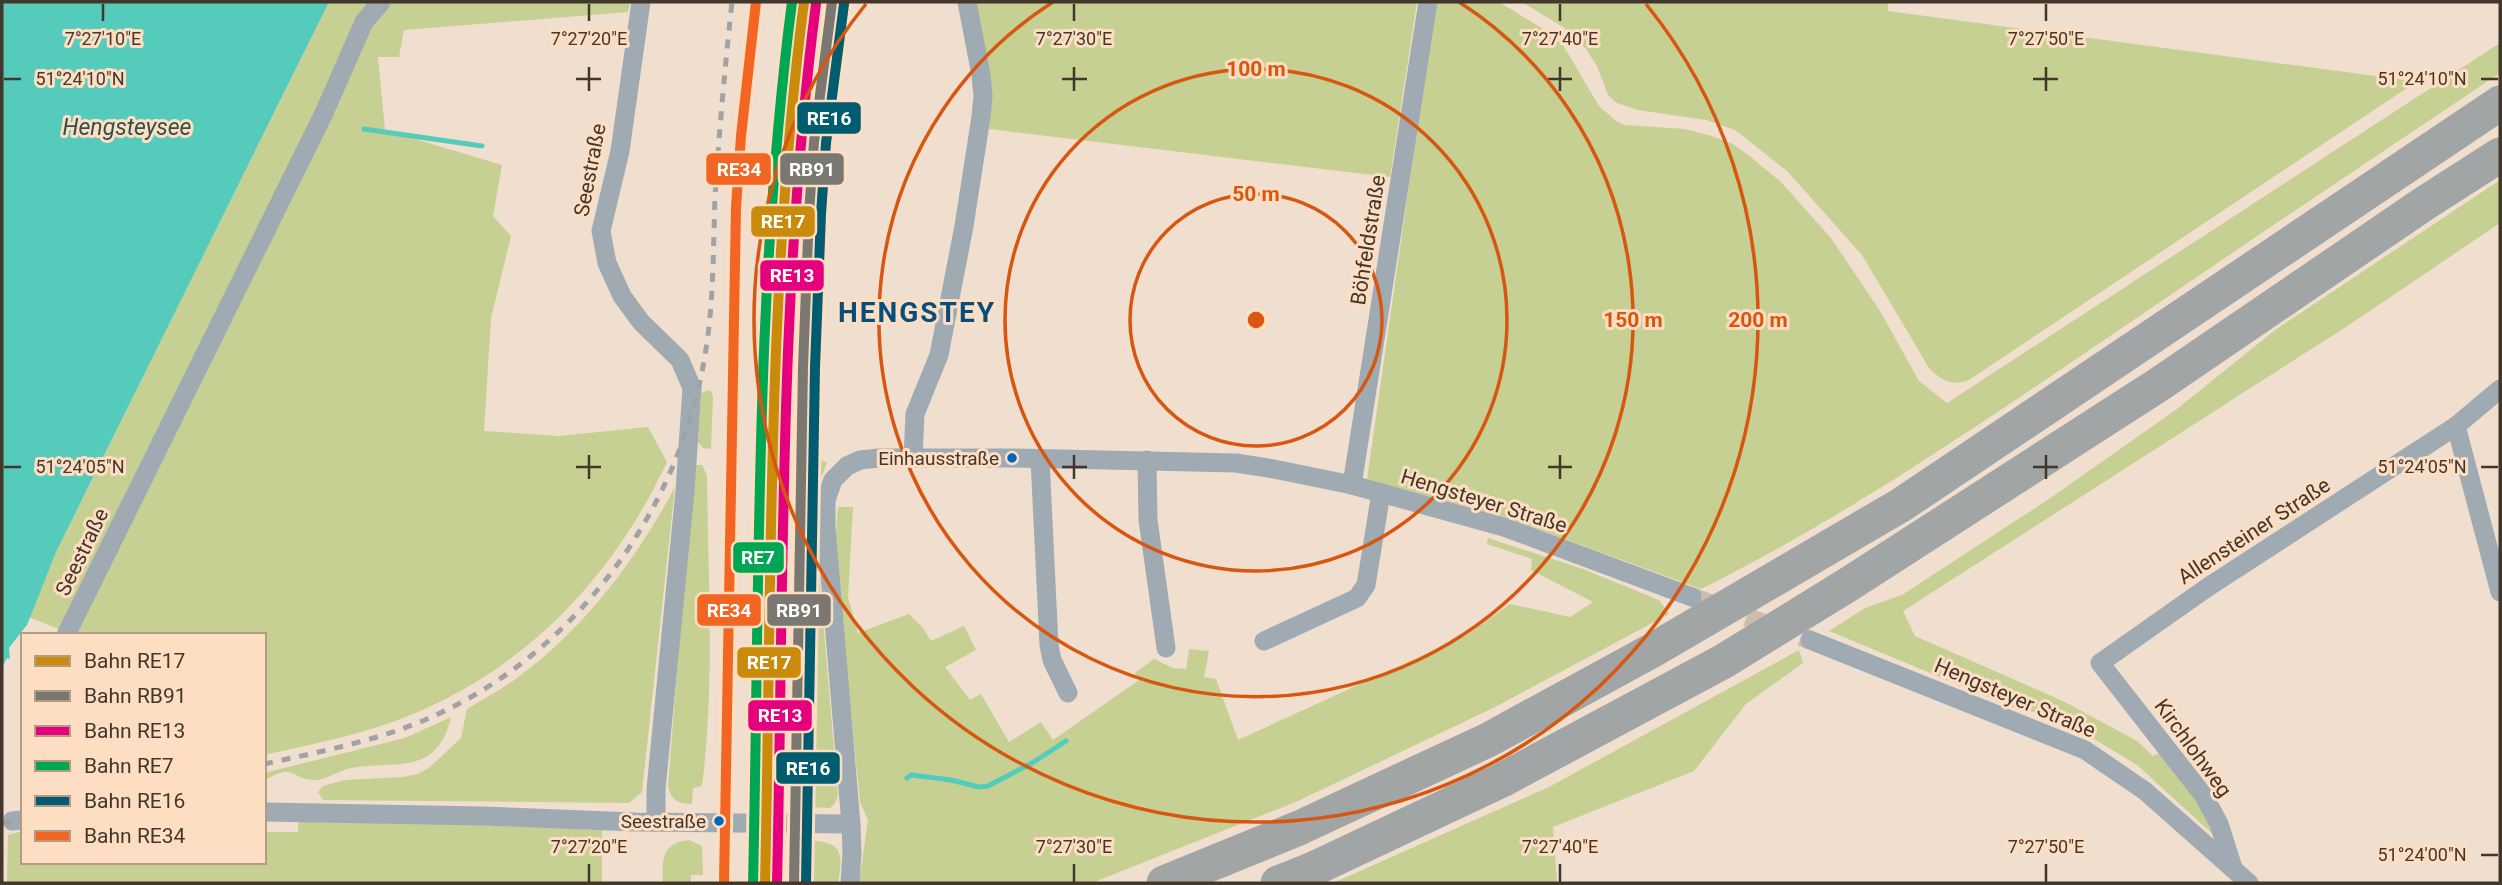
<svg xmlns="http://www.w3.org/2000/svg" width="2502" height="885" font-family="Roboto,sans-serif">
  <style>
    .green { fill: #c5d092 }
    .water { fill: #55cbbb }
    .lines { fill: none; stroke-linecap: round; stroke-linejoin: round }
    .stream { stroke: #55cbbb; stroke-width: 5 }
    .street-tunnel { stroke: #cdbdae; stroke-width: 19; stroke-dasharray: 19 10; stroke-linecap: butt }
    .street { stroke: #9faab3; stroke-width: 19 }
    .highway { stroke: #a1a5a6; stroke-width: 35 }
    .rail { stroke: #a0a3a4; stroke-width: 5; stroke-dasharray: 9 9; stroke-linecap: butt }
    .rail-1-casing { stroke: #fddec2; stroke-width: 16 }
    .rail-2-casing { stroke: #fddec2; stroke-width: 16 }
    .rail-3-casing { stroke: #fddec2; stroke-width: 16 }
    .rail-4-casing { stroke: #fddec2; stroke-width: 16 }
    .rail-5-casing { stroke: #fddec2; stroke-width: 16 }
    .rail-6-casing { stroke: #fddec2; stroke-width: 16 }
    .rail-1 { stroke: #ca8a0b; stroke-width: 10 }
    .rail-2 { stroke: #7b7872; stroke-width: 10 }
    .rail-3 { stroke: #e5007d; stroke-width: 10 }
    .rail-4 { stroke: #00a651; stroke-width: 10 }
    .rail-5 { stroke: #005c6e; stroke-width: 10 }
    .rail-6 { stroke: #f26522; stroke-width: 10 }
    .ticks { fill: none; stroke: #43372c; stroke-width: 2.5 }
    .ring { fill: none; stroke: #d8560f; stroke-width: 3.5 }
    .bus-dot { fill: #0065bd; stroke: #fddec2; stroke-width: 2.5 }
    .labels { text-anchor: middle; stroke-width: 6; stroke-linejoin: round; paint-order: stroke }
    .bus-label { font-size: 19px; fill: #43372c; stroke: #fddec2; text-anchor: end }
    .street-label { font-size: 21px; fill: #43372c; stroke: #fddec2 }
    .water-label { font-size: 23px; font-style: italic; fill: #31504c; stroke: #fddec2 }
    .district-label { font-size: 28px; font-weight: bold; letter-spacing: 2px; fill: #064f7d; stroke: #fddec2 }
    .ticks-label { font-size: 18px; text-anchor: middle; fill: #43372c; stroke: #fddec2; stroke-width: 6; stroke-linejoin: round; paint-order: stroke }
    .centre { fill: #d8560f; stroke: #fddec2; stroke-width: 3.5 }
    .ring-label { font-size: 21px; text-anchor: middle; font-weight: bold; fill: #d8560f; stroke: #fddec2; stroke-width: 6; stroke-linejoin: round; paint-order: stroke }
    .line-badge { stroke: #fddec2; stroke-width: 2.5 }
    .badge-label { font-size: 19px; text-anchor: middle; font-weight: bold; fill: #fff }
  </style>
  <rect width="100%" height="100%" fill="#f0dfcf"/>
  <!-- green -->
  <g class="green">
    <path d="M329 2H630L628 12 404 30 399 57H378L385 130 502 165 493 216 511 236 491 318 484 431 559 436 648 427 667 462C614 576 526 669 408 716 362 735 312 744 264 755V635H73L29 617 56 552Z"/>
    <polygon points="974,2 1417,2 1390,177 989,129 991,104"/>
    <path d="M1435 2H1499L1548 32 1563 45 1599 106 1616 121 1625 125 1685 129 1712 136 1733 144 1752 158 1781 182 1831 238 1880 311 1919 381 1947 403 2500 43V73C2373 158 2245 244 2119 330 1983 422 1848 516 1701 589L1502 516 1367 480Z"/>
    <path d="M1522 2H1888V11L2405 80 2410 86 1969 380C1952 387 1941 380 1929 368L1862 255 1787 171 1735 130 1706 120 1638 110 1617 103 1608 95 1597 66 1586 49 1563 27Z"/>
    <polygon points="2500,180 2500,223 2352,323 1903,611 1915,636 2063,701 2137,741 2153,756 2161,752 2194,795 2217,838 2137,765 2066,722 2038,712 2022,711 1829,631 1865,608 1902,595 2049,499 2177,409 2275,330"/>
    <polygon points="710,390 713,396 711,449 703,448 698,442 701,393"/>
    <polygon points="807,452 827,463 818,485 815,527 838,795 835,803 830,808 807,807 811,708 806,527"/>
    <path d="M693 465H702L707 476C708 579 715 684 702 786L693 788 692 804C678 804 671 800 668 786Z"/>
    <path d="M675 487 642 792 629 803 323 800 318 792 323 786 344 780 403 777 418 774 429 768 461 738 467 709C483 699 501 690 517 678 585 628 635 561 675 487Z"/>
    <polygon points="838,507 853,507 848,597 858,633 909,614 923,628 931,641 964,626 976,650 945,667 970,700 981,694 1009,742 1041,722 1053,740 1139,680 1135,673 1154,659 1173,668 1186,669 1189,649 1209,651 1204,677 1216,679 1238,740 1465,636 1510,604 1570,617 1593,602 1531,570 1532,559 1487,544 1488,538 1583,569 1659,600 1669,614 1495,707 1298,801 1092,883 859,883 868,820 860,802 837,576 835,543"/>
    <polygon points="1799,650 1803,663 1746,704 1694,771 1553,827 1557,883 1333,883 1549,787"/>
    <path d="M451 717C437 777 396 760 351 768 339 770 327 780 315 780 293 781 294 761 264 781V773L405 738Z"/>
    <polygon points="298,818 602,830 602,883 7,883 8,835 23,831 23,862 264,862 264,832 298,832"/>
    <path d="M689 840 702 846 703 875H691V883H663C662 859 662 843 689 840Z"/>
    <path d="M807 840C841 842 844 850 838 883H807Z"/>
  </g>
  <!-- water -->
  <polygon class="water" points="2,2 329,2 56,552 27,625 9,648 10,659 7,658 2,668"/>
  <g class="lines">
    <!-- stream -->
    <g class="stream">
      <polyline points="364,129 482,146"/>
      <polyline points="907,778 911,775 951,780 979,787 988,786 1032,763 1066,741"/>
    </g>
    <!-- street-tunnel -->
    <polyline class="street-tunnel" points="1692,597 1810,640"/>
    <!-- street -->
    <g class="street">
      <polyline points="641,2 620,151 601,231 607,263 622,296 641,322 680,360 692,388 685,491 656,789 656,822"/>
      <polyline points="2456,426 2500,592"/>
      <polyline points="913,458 915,414 939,355 964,226 981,117 983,96 981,75 967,2"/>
      <polyline points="1040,459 1049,645 1052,660 1068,693"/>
      <polyline points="1147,460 1148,520 1166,648"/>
      <polyline points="1352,485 1428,2"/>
      <polyline points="66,635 324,113 364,22 381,2"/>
      <polyline points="1810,640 2085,750 2145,791 2249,883"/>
      <polyline points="1264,641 1357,598 1366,585 1381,493"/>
      <polyline points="264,812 483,816 635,822 851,824"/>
      <polyline points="12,821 23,820"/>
      <polyline points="2233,868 2219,824 2204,796 2100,663 2208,587 2456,426 2500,389"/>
      <polyline points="850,883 852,853 851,824 826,528 826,500 833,480 847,466 860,460 879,458 1012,458 1236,463 1274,469 1352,485 1504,527 1692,597"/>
    </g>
    <!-- highway -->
    <g class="highway">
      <polyline points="1164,883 1299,828 1488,740 1653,650 1901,505 2500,103"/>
      <polyline points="1278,883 1311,870 1502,780 1724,661 1849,584 2158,385 2425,203 2500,155"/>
    </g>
    <!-- rail -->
    <g class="rail">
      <path d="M264 764C319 752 376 741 427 719 573 656 677 515 704 361 714 306 713 252 715 197 719 132 725 67 732 2"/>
      <polyline points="2,823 23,819"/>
      <polyline points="753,883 760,421 767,210 782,61 790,2"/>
    </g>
    <!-- rail-1 casing -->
    <g class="rail-1-casing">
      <path id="rail-1" d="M765 883C772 589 766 294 804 2"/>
    </g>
    <!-- rail-2 casing -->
    <g class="rail-2-casing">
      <polyline id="rail-2" points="794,883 803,367 809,213 814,142 832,2"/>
    </g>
    <!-- rail-3 casing -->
    <g class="rail-3-casing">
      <path id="rail-3" d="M777 883C784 590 778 295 816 4"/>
    </g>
    <!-- rail-4 casing -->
    <g class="rail-4-casing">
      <path id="rail-4" d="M753 883C760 589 754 294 792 2"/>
    </g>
    <!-- rail-5 casing -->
    <g class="rail-5-casing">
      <polyline id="rail-5" points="806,883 815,367 821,214 826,143 844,4"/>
    </g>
    <!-- rail-6 casing -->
    <g class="rail-6-casing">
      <polyline id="rail-6" points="724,883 736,207 741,136 756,2"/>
    </g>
    <!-- rail-1 -->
    <use href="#rail-1" class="rail-1"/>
    <!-- rail-2 -->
    <use href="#rail-2" class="rail-2"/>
    <!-- rail-3 -->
    <use href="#rail-3" class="rail-3"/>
    <!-- rail-4 -->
    <use href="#rail-4" class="rail-4"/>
    <!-- rail-5 -->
    <use href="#rail-5" class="rail-5"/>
    <!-- rail-6 -->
    <use href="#rail-6" class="rail-6"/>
  </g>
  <!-- ticks -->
  <path class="ticks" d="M103 4V21M589 4V21M1074 4V21M1560 4V21M2046 4V21M589 67V91M1074 67V91M1560 67V91M2046 67V91M4 79H21M576 79H601M1062 79H1087M1548 79H1572M2033 79H2058M2481 79H2498M589 455V479M1074 455V479M1560 455V479M2046 455V479M4 467H21M576 467H601M1062 467H1087M1548 467H1572M2033 467H2058M2481 467H2498M2481 855H2498M589 864V882M1074 864V882M1560 864V882M2046 864V882"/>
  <!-- distance rings -->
  <g class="ring">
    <circle cx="1256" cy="320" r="126"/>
    <circle cx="1256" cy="320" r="251"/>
    <path d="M1459 2A377 377 0 1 1 1053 2"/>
    <path d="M1646 4A502 502 0 1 1 866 4"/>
  </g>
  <!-- markers -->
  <g class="bus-dot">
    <circle cx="1012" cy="458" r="6"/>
    <circle cx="719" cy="821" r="6"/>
  </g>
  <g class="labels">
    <!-- bus labels -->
    <g class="bus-label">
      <text x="999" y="465">Einhausstraße</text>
      <text x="706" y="828">Seestraße</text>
    </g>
    <!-- street labels -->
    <g class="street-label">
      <text transform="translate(590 170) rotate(-79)" y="7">Seestraße</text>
      <text transform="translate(1368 240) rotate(-81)" y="7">Böhfeldstraße</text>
      <text transform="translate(1484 501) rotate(17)" y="7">Hengsteyer Straße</text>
      <text transform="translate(2254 531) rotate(-33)" y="7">Allensteiner Straße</text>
      <text transform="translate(82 552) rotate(-64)" y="7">Seestraße</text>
      <text transform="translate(2015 698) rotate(23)" y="7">Hengsteyer Straße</text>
      <text transform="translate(2193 748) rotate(54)" y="7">Kirchlohweg</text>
    </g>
    <!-- water labels -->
    <g class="water-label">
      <text x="127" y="135">Hengsteysee</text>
    </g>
    <!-- district labels -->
    <g class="district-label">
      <text x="917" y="322">HENGSTEY</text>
    </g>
  </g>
  <g class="ticks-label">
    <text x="103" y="45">7°27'10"E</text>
    <text x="589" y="45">7°27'20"E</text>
    <text x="1074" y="45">7°27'30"E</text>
    <text x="1560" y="45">7°27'40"E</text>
    <text x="2046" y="45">7°27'50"E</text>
    <text x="80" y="85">51°24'10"N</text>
    <text x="2422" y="85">51°24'10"N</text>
    <text x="80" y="473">51°24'05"N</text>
    <text x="2422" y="473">51°24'05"N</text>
    <text x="589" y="853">7°27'20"E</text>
    <text x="1074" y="853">7°27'30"E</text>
    <text x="1560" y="853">7°27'40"E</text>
    <text x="2046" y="853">7°27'50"E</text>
    <text x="2422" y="861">51°24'00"N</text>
  </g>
  <circle cx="1256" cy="320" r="10" class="centre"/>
  <g class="ring-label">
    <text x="1256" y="76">100 m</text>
    <text x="1256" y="201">50 m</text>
    <text x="1633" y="327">150 m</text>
    <text x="1758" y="327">200 m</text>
  </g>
  <g class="line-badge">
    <rect x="796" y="101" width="66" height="34" rx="7" fill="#005c6e"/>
    <rect x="779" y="152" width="66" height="34" rx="7" fill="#7b7872"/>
    <rect x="705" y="152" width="67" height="34" rx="7" fill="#f26522"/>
    <rect x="750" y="205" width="66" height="33" rx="7" fill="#ca8a0b"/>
    <rect x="759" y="259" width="66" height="33" rx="7" fill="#e5007d"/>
    <rect x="732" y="541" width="53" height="33" rx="7" fill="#00a651"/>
    <rect x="766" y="593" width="66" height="34" rx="7" fill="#7b7872"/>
    <rect x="696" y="593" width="66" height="34" rx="7" fill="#f26522"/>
    <rect x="736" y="646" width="66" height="33" rx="7" fill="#ca8a0b"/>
    <rect x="747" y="699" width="66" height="33" rx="7" fill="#e5007d"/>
    <rect x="775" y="751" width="66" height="34" rx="7" fill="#005c6e"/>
  </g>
  <g class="badge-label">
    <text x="829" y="125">RE16</text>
    <text x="812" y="176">RB91</text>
    <text x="739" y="176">RE34</text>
    <text x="783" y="228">RE17</text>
    <text x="792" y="282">RE13</text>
    <text x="758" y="564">RE7</text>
    <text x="799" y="617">RB91</text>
    <text x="729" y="617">RE34</text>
    <text x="769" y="669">RE17</text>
    <text x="780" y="722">RE13</text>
    <text x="808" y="775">RE16</text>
  </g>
  <!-- border -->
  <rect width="2502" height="885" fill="none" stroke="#43372c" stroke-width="7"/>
  <!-- legend -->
  <rect x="21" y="633" width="245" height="231" fill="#fddec2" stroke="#b39b86" stroke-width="2"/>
  <rect x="35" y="656" width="35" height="10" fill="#ca8a0b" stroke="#b39b86" stroke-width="2"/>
  <text x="84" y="668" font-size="21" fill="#43372c">Bahn RE17</text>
  <rect x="35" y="691" width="35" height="10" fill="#7b7872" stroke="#b39b86" stroke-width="2"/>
  <text x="84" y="703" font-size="21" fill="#43372c">Bahn RB91</text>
  <rect x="35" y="726" width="35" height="10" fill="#e5007d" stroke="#b39b86" stroke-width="2"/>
  <text x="84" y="738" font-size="21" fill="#43372c">Bahn RE13</text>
  <rect x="35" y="761" width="35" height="10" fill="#00a651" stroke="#b39b86" stroke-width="2"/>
  <text x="84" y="773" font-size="21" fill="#43372c">Bahn RE7</text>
  <rect x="35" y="796" width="35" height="10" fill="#005c6e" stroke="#b39b86" stroke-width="2"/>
  <text x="84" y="808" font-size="21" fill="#43372c">Bahn RE16</text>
  <rect x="35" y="831" width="35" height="10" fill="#f26522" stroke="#b39b86" stroke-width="2"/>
  <text x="84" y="843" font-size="21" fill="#43372c">Bahn RE34</text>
</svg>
